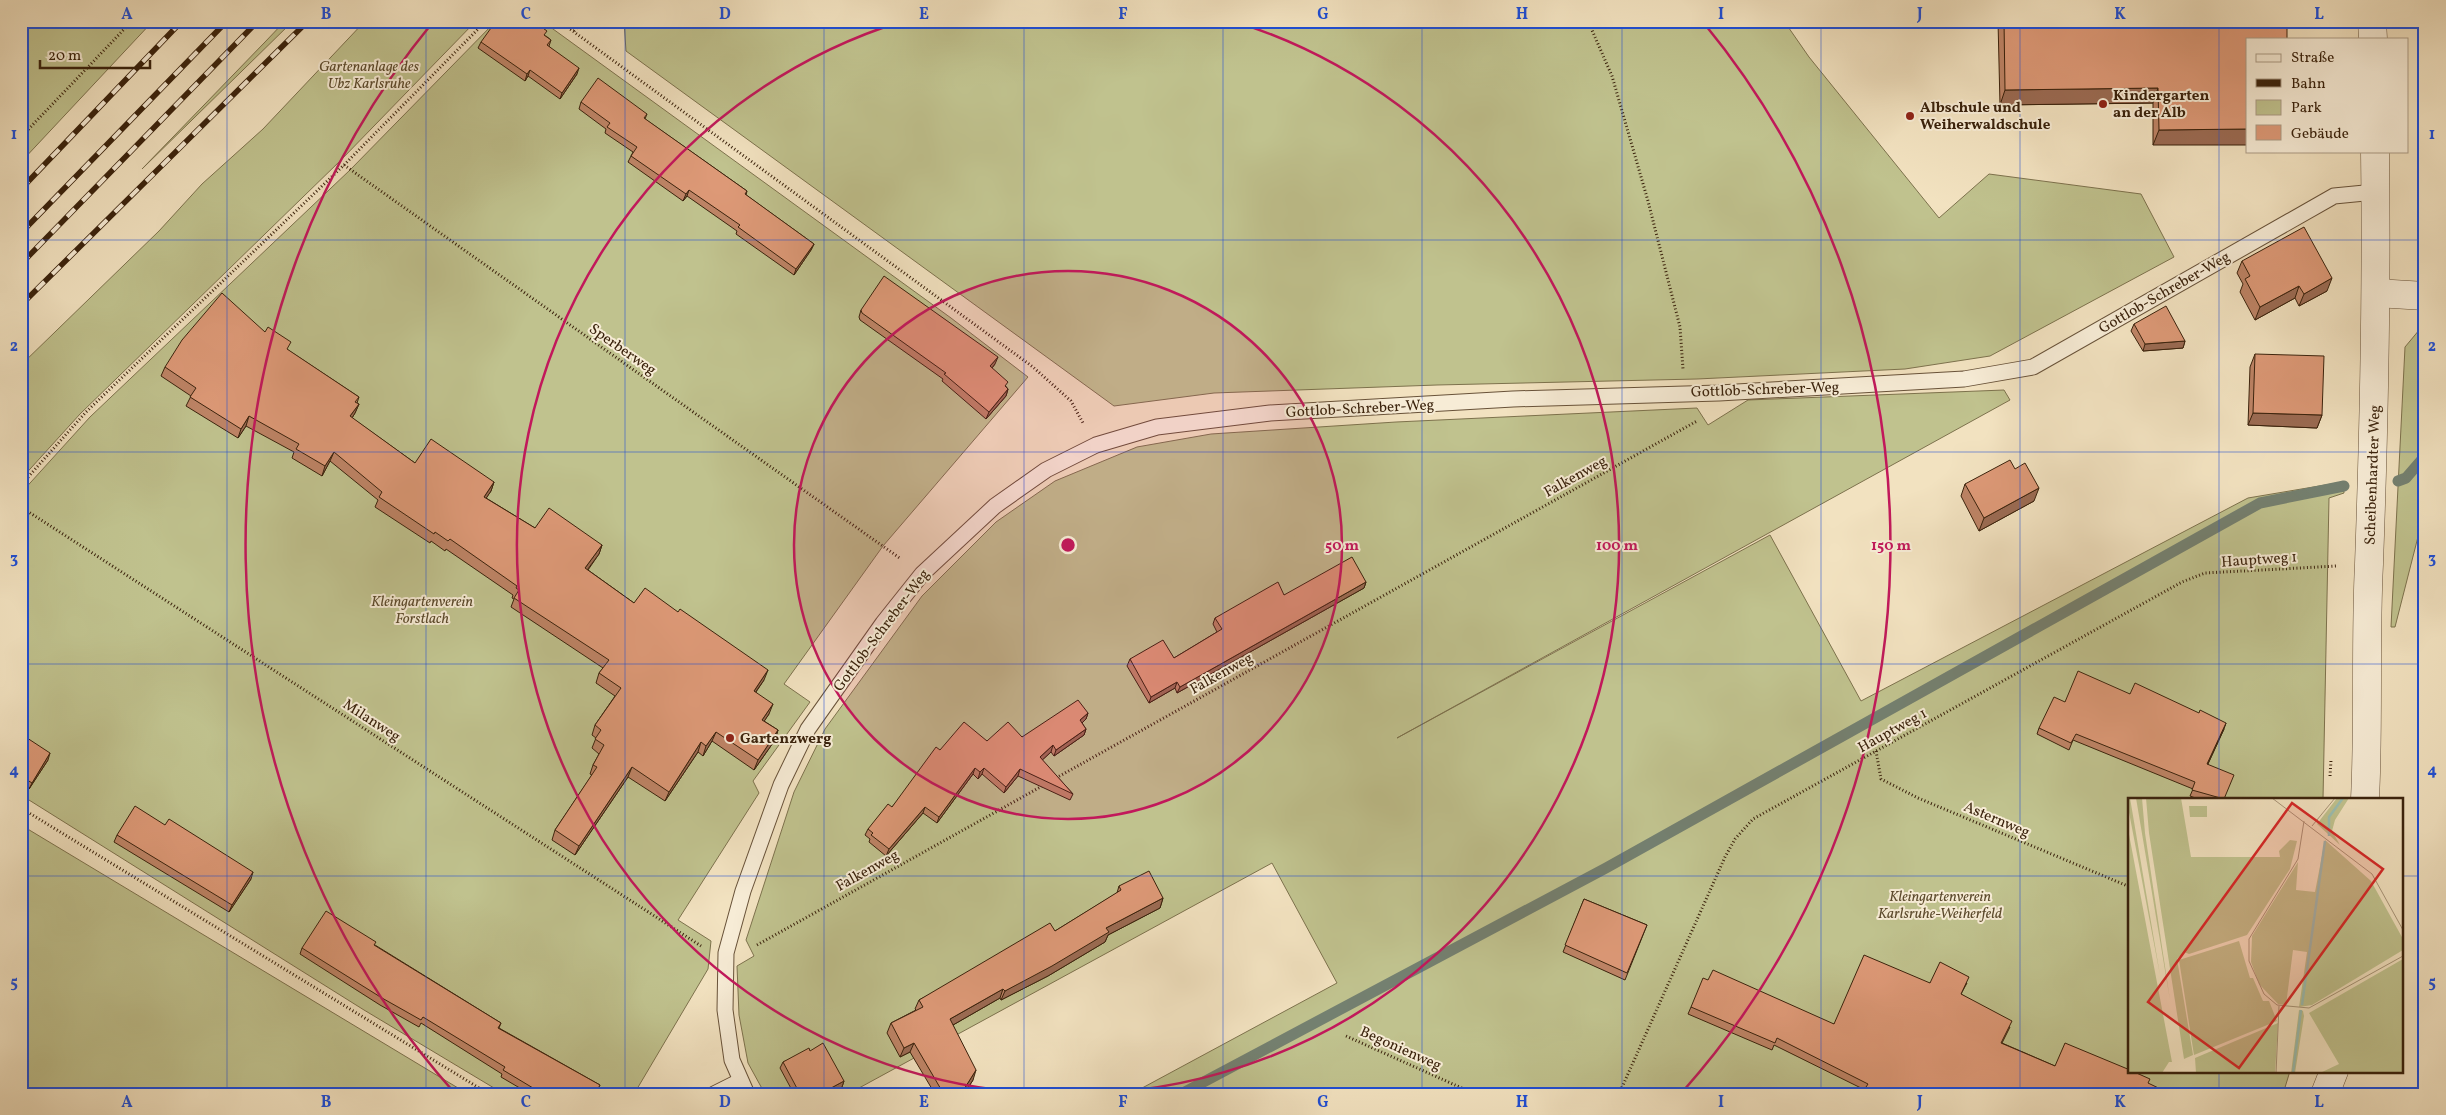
<svg xmlns="http://www.w3.org/2000/svg" width="2446" height="1115" font-family="Vollkorn,serif">
  <style>
    .green { fill: #c0c28e; stroke: #7d724d }
    .lines { fill: none; stroke-linecap: round; stroke-linejoin: round }
    .stream { stroke: #748070; stroke-width: 11 }
    .service-casing { stroke: #685239; stroke-width: 17 }
    .minor-casing { stroke: #685239; stroke-width: 29 }
    .path { stroke: #3a220c; stroke-width: 3; stroke-dasharray: 1 2.5; stroke-linecap: butt }
    .service { stroke: #f7ecd6; stroke-width: 15 }
    .minor { stroke: #f7ecd6; stroke-width: 28 }
    .rail-casing { stroke: #3a220c; stroke-width: 5.5 }
    .rail { stroke: #f7ecd6; stroke-width: 4; stroke-dasharray: 11; stroke-linecap: butt }
    .wall { fill: #be8466; stroke: #3a220c }
    .shaded-wall { fill: #9b6b53; stroke: #3a220c }
    .building { fill: #d97; stroke: #3a220c }
    .grid { fill: none; stroke: #1d4ed8; stroke-width: 1; stroke-opacity: 0.55 }
    .ring { fill: none; stroke: #c2185b; stroke-width: 2.5 }
    .poi-dot { fill: #8f2418; stroke: #f7ecd6; stroke-width: 2 }
    .labels { text-anchor: middle; stroke-width: 4; stroke-linejoin: round; paint-order: stroke }
    .park-label { font-size: 15px; font-style: italic; fill: #5c4a2c; stroke: #f7ecd6 }
    .poi-label { font-size: 15px; font-weight: bold; fill: #3a220c; stroke: #f7ecd6; text-anchor: start }
    .street-label { font-size: 15px; fill: #3a220c; stroke: #f7ecd6 }
    .inset-river { fill: none; stroke: #9bbeb2; stroke-width: 2.5 }
    .inset-road { fill: none; stroke: #a89578; stroke-width: 1 }
    .view { fill: #d62828; fill-opacity: 0.15; stroke: #d62828; stroke-width: 2.5 }
    .inset-edge { fill: none; stroke: #3a220c; stroke-width: 2.5 }
    .centre { fill: #c2185b; stroke: #f7ecd6; stroke-width: 2.5 }
    .ring-label { font-size: 15px; text-anchor: middle; font-weight: bold; fill: #c2185b; stroke: #f7ecd6; stroke-width: 4; stroke-linejoin: round; paint-order: stroke }
    .neatline { fill: none; stroke: #1d4ed8; stroke-width: 2 }
    .grid-label { font-size: 16px; text-anchor: middle; font-weight: bold; fill: #1d4ed8 }
  </style>
  <rect width="100%" height="100%" fill="#f2e2c0"/>
  <filter id="stains"><feTurbulence type="fractalNoise" baseFrequency=".004" numOctaves="4"/><feColorMatrix values="0 0 0 0 .2 0 0 0 0 .09 0 0 0 0 .02 0 0 0 .5 -.17"/></filter>
  <radialGradient id="worn" r=".72"><stop offset=".6" stop-color="#630" stop-opacity="0"/><stop offset="1" stop-color="#630" stop-opacity=".3"/></radialGradient>
  <!-- green -->
  <g class="green">
    <polygon points="21,21 153,21 21,162"/>
    <polygon points="285,21 293,21 142,169 265,42"/>
    <polygon points="365,21 476,21 340,161 80,414 21,479 21,365 159,231 202,184 263,129"/>
    <polygon points="496,21 542,21 951,318 1028,377 883,546 784,684 810,702 753,781 759,793 678,920 711,941 708,969 634,1094 504,1094 364,1010 21,795 21,493 90,417 350,170"/>
    <polygon points="624,21 1784,21 1809,57 1939,218 1989,174 2141,194 2174,257 1990,356 1905,369 1697,379 1437,385 1214,393 1114,406 626,51"/>
    <polygon points="2425,323 2425,522 2420,529 2395,627 2391,627 2405,347"/>
    <polygon points="2004,390 2010,400 1397,738 1770,535 1861,701 2248,498 2343,482 2344,493 2329,498 2323,799 2130,799 2130,1071 2290,1071 2283,1094 1131,1094 1337,983 1272,863 848,1094 765,1094 748,1063 739,1015 737,966 754,956 746,940 794,792 825,729 922,596 996,522 1055,481 1137,447 1211,434 1396,422 1697,408 1708,425 1748,400"/>
    <polygon points="21,825 468,1094 21,1094"/>
  </g>
  <g class="lines">
    <!-- stream -->
    <g class="stream">
      <polyline points="2398,481 2406,478 2425,456"/>
      <polyline points="1181,1094 1606,868 2260,503 2344,486"/>
    </g>
    <!-- service casing -->
    <g class="service-casing">
      <g id="service">
        <polyline points="714,1094 740,1081"/>
        <polyline points="747,1094 732,1060 725,1010 726,953 743,891 781,785 808,729 883,623 922,574 995,506 1046,470 1096,445 1157,427 1270,413 1513,399 1719,393 1964,379 2033,367 2334,196 2375,192"/>
      </g>
    </g>
    <!-- minor casing -->
    <g class="minor-casing">
      <g id="minor">
        <polyline points="2372,21 2373,39"/>
        <polyline points="2376,293 2425,296"/>
        <path d="M2365 799C2369 721 2365 642 2369 564 2374 426 2377 289 2375 151"/>
        <polyline points="2325,1094 2334,1071"/>
      </g>
    </g>
    <!-- path -->
    <g class="path">
      <polyline points="559,21 1033,367 1071,401 1083,423"/>
      <polyline points="1588,21 1612,76 1648,201 1680,327 1683,369"/>
      <polyline points="574,31 582,21"/>
      <polyline points="21,137 132,21"/>
      <polyline points="344,165 901,559"/>
      <polyline points="21,485 86,412 344,165 486,21"/>
      <polyline points="21,507 701,946"/>
      <polyline points="1876,751 1881,779 1918,798 2130,887"/>
      <polyline points="2330,776 2331,760"/>
      <polyline points="1056,778 1697,421"/>
      <polyline points="21,808 489,1094"/>
      <polyline points="757,945 1044,785"/>
      <polyline points="1346,1036 1475,1094"/>
      <polyline points="1619,1094 1725,857 1735,839 1753,819 2182,582 2205,573 2337,566"/>
    </g>
    <!-- service -->
    <use href="#service" class="service"/>
    <!-- minor -->
    <use href="#minor" class="minor"/>
    <!-- rail casing -->
    <g class="rail-casing">
      <g id="rail">
        <polyline points="21,189 182,21"/>
        <polyline points="21,233 227,21"/>
        <polyline points="21,264 258,21"/>
        <polyline points="21,305 308,21"/>
      </g>
    </g>
    <!-- rail -->
    <use href="#rail" class="rail"/>
  </g>
  <!-- wall -->
  <g class="wall">
    <polygon points="1998,21 2287,21 2153,145 2153,103 2000,105"/>
    <polygon points="546,36 551,40 549,46 577,74 560,99 528,76 525,81 478,48 481,42"/>
    <polygon points="581,102 647,114 645,119 747,191 746,195 814,244 811,250 794,275 736,234 737,231 687,196 683,201 628,162 633,152 605,133 606,129 579,109"/>
    <polygon points="2242,261 2327,291 2299,306 2295,298 2255,320 2240,292 2243,284 2237,273"/>
    <polygon points="861,310 995,364 992,368 1008,389 1006,396 986,419 942,381 943,379 860,320 859,317"/>
    <polygon points="2134,324 2185,341 2183,348 2143,351 2131,331"/>
    <polygon points="265,332 288,350 359,397 357,403 359,404 355,413 352,418 415,463 494,482 491,491 486,498 535,528 602,545 599,554 588,570 634,603 764,680 756,692 769,714 764,721 778,730 775,740 754,770 712,741 703,756 698,752 665,801 628,777 575,855 552,840 555,830 592,775 590,774 593,765 599,754 592,748 596,738 592,735 595,725 615,696 596,683 599,673 603,668 511,607 514,599 512,598 513,595 446,549 445,551 431,541 430,543 375,507 378,500 330,461 322,476 292,458 294,452 246,426 238,438 186,406 191,396 161,376 165,367"/>
    <polygon points="2255,354 2322,415 2317,428 2248,425 2250,367"/>
    <polygon points="1965,484 2034,501 1979,531 1961,496"/>
    <polygon points="1366,582 1364,588 1177,693 1175,688 1149,703 1127,666 1130,659 1174,658 1217,632 1213,624 1215,618 1284,595"/>
    <polygon points="2130,694 2224,729 2208,764 2224,799 2198,799 2190,796 2193,789 2073,740 2069,750 2037,734 2039,728 2065,702"/>
    <polygon points="1088,713 1086,719 1082,723 1086,729 1084,735 1054,756 1051,752 1042,760 1073,794 1070,800 1018,776 1004,793 982,774 978,779 973,774 937,823 923,813 886,856 869,842 870,839 865,835 868,829 892,807 940,750 987,741 1022,737"/>
    <polygon points="21,734 48,760 29,789 21,784"/>
    <polygon points="117,835 251,879 229,912 114,842"/>
    <polygon points="1119,886 1163,898 1160,908 1108,935 1105,942 1048,976 1001,1000 1000,998 953,1025 973,1080 964,1094 935,1094 910,1052 900,1057 887,1033 891,1023 916,1010 915,1009 919,1000 1055,931 1117,893"/>
    <polygon points="1584,899 1647,925 1625,980 1563,952"/>
    <polygon points="375,945 501,1023 499,1028 600,1085 596,1094 530,1094 501,1077 502,1074 421,1023 419,1027 380,1005 300,954 302,948"/>
    <polygon points="1930,983 1967,983 1961,994 2010,1027 2002,1043 2055,1066 2148,1084 2171,1094 1864,1094 1865,1090 1774,1045 1772,1050 1688,1014 1691,1007 1834,1024"/>
    <polygon points="810,1051 844,1081 842,1087 830,1094 794,1094 780,1068 783,1062"/>
  </g>
  <!-- shaded-wall -->
  <g class="shaded-wall">
    <polygon points="579,68 577,74 560,99 562,93"/>
    <polygon points="530,70 528,76 525,81 527,74"/>
    <polygon points="2158,88 2153,103 2000,105 2005,90"/>
    <polygon points="2247,129 2247,145 2153,145 2159,130"/>
    <polygon points="689,190 687,196 683,201 686,194"/>
    <polygon points="814,244 811,250 794,275 796,269"/>
    <polygon points="2332,278 2327,291 2299,306 2304,294"/>
    <polygon points="2299,286 2295,298 2255,320 2260,307"/>
    <polygon points="2185,341 2183,348 2143,351 2145,344"/>
    <polygon points="998,357 995,364 988,373 990,366"/>
    <polygon points="1008,389 1006,396 986,419 989,412"/>
    <polygon points="359,404 355,413 347,426 350,416"/>
    <polygon points="2253,413 2322,415 2317,428 2248,425"/>
    <polygon points="249,416 246,426 238,438 241,429"/>
    <polygon points="334,452 330,461 322,476 325,466"/>
    <polygon points="494,482 491,491 481,506 484,497"/>
    <polygon points="2039,488 2034,501 1979,531 1984,518"/>
    <polygon points="602,545 599,554 582,577 585,568"/>
    <polygon points="1366,582 1364,588 1177,693 1180,687"/>
    <polygon points="768,670 764,680 750,700 754,691"/>
    <polygon points="1177,682 1175,688 1149,703 1151,697"/>
    <polygon points="773,704 769,714 759,729 762,720"/>
    <polygon points="1088,713 1086,719 1078,727 1080,720"/>
    <polygon points="2226,723 2224,729 2205,770 2207,764"/>
    <polygon points="1086,729 1084,735 1054,756 1056,750"/>
    <polygon points="778,730 775,740 754,770 758,760"/>
    <polygon points="716,732 712,741 703,756 706,746"/>
    <polygon points="701,742 698,752 665,801 669,792"/>
    <polygon points="1053,745 1051,752 1038,764 1040,757"/>
    <polygon points="50,753 48,760 29,789 32,783"/>
    <polygon points="632,767 628,777 575,855 579,846"/>
    <polygon points="975,768 973,774 937,823 939,817"/>
    <polygon points="984,768 982,774 978,779 980,772"/>
    <polygon points="1020,769 1018,776 1004,793 1006,787"/>
    <polygon points="925,807 923,813 886,856 889,849"/>
    <polygon points="253,872 251,879 229,912 232,905"/>
    <polygon points="1163,898 1160,908 1108,935 1105,942 1048,976 1001,1000 1005,991 1106,928"/>
    <polygon points="1003,989 1000,998 946,1029 950,1019"/>
    <polygon points="914,1043 910,1052 900,1057 904,1048"/>
    <polygon points="976,1070 973,1080 964,1094 961,1094"/>
    <polygon points="844,1081 842,1087 830,1094 820,1094"/>
  </g>
  <!-- building -->
  <g class="building">
    <polygon points="496,21 533,21 547,31 544,35 551,40 547,45 579,68 562,93 530,70 527,74 481,42"/>
    <polygon points="2004,21 2287,21 2287,39 2247,39 2247,129 2159,130 2158,88 2005,90"/>
    <polygon points="598,78 647,114 644,118 747,191 745,194 814,244 796,269 738,227 740,225 689,190 686,194 631,156 637,147 607,127 610,123 581,102"/>
    <polygon points="2304,227 2332,278 2304,294 2299,286 2260,307 2245,279 2250,276 2242,261"/>
    <polygon points="884,276 998,357 990,366 1008,382 1005,386 1008,389 989,412 944,374 946,373 862,313 861,310"/>
    <polygon points="222,293 265,332 268,327 291,342 287,349 359,397 355,402 359,404 350,416 415,463 431,439 494,482 484,497 535,528 549,508 602,545 585,568 634,603 645,588 678,612 680,609 768,670 754,691 773,704 762,720 778,730 758,760 716,732 706,746 701,742 669,792 632,767 579,846 555,830 597,767 593,765 604,745 595,739 601,730 595,725 621,688 599,673 609,660 514,598 519,590 516,588 517,586 450,539 448,541 435,532 434,534 379,497 382,492 334,452 325,466 296,449 299,444 249,416 241,429 190,397 196,388 165,367 182,340"/>
    <polygon points="2166,306 2185,341 2145,344 2134,324"/>
    <polygon points="2255,354 2324,356 2322,415 2253,413"/>
    <polygon points="2010,460 2015,469 2025,463 2039,488 1984,518 1965,484"/>
    <polygon points="1352,557 1366,582 1180,687 1177,682 1151,697 1130,659 1163,640 1174,658 1222,629 1215,618 1278,582 1284,595"/>
    <polygon points="2078,671 2130,694 2135,683 2199,713 2200,710 2226,723 2207,764 2234,775 2224,799 2192,790 2195,782 2076,734 2071,743 2039,728 2054,697 2065,702"/>
    <polygon points="1078,700 1088,713 1080,720 1086,729 1056,750 1053,745 1040,757 1073,794 1020,769 1006,787 984,768 980,772 975,768 939,817 925,807 889,849 871,835 873,833 868,829 888,804 892,807 936,747 940,750 964,722 987,741 1008,722 1022,737"/>
    <polygon points="21,734 50,753 32,783 21,776"/>
    <polygon points="135,806 165,825 169,819 253,872 232,905 117,835"/>
    <polygon points="1149,871 1163,898 1106,928 1109,932 1052,966 1005,991 1003,989 950,1019 976,1070 961,1094 938,1094 942,1091 914,1043 904,1048 891,1023 923,1007 919,1000 1050,923 1055,931 1121,890 1119,886"/>
    <polygon points="1584,899 1647,925 1627,973 1565,945"/>
    <polygon points="326,911 376,942 374,945 501,1023 498,1028 600,1085 595,1094 543,1094 503,1070 505,1067 423,1017 421,1020 382,998 302,948"/>
    <polygon points="1864,955 1930,983 1940,962 1969,977 1961,994 2012,1021 2001,1043 2055,1066 2065,1043 2130,1070 2130,1071 2132,1071 2150,1079 2148,1083 2171,1094 1879,1094 1866,1087 1868,1084 1777,1038 1775,1043 1691,1007 1703,978 1708,980 1713,970 1834,1024"/>
    <polygon points="823,1043 844,1081 820,1094 800,1094 783,1062 809,1048 810,1051"/>
  </g>
  <!-- grid -->
  <path class="grid" d="M227 21V1094M426 21V1094M625 21V1094M824 21V1094M1024 21V1094M1223 21V1094M1422 21V1094M1622 21V1094M1821 21V1094M2020 21V1094M2219 21V799M21 240H2425M21 452H2425M21 664H2425M21 876H2130M2402 876H2425M2219 1071V1094"/>
  <!-- distance rings -->
  <circle cx="1068" cy="545" r="274" fill="#c2185b" fill-opacity=".12"/>
  <g class="ring">
    <circle cx="1068" cy="545" r="274"/>
    <path d="M1049 1094A549 549 0 0 1 903 21M1233 21A549 549 0 0 1 1087 1094"/>
    <path d="M452 1090A823 823 0 0 1 433 22M1703 22A823 823 0 0 1 1684 1090"/>
  </g>
  <!-- markers -->
  <g class="poi-dot">
    <circle cx="2103" cy="104" r="5"/>
    <circle cx="1910" cy="116" r="5"/>
    <circle cx="730" cy="738" r="5"/>
  </g>
  <g class="labels">
    <!-- park labels -->
    <g class="park-label">
      <text x="369" y="71">Gartenanlage des<tspan x="369" dy="17">Ubz Karlsruhe</tspan></text>
      <text x="422" y="606">Kleingartenverein<tspan x="422" dy="17">Forstlach</tspan></text>
      <text x="1940" y="901">Kleingartenverein<tspan x="1940" dy="17">Karlsruhe-Weiherfeld</tspan></text>
    </g>
    <!-- poi labels -->
    <g class="poi-label">
      <text x="2113" y="100">Kindergarten<tspan x="2113" dy="17">an der Alb</tspan></text>
      <text x="1920" y="112">Albschule und<tspan x="1920" dy="17">Weiherwaldschule</tspan></text>
      <text x="740" y="743">Gartenzwerg</text>
    </g>
    <!-- street labels -->
    <g class="street-label">
      <text transform="translate(2164 292) rotate(-30)" y="5">Gottlob-Schreber-Weg</text>
      <text transform="translate(623 349) rotate(35)" y="5">Sperberweg</text>
      <text transform="translate(1765 389) rotate(-2)" y="5">Gottlob-Schreber-Weg</text>
      <text transform="translate(1360 408) rotate(-3)" y="5">Gottlob-Schreber-Weg</text>
      <text transform="translate(2372 475) rotate(-88)" y="5">Scheibenhardter Weg</text>
      <text transform="translate(1575 476) rotate(-29)" y="5">Falkenweg</text>
      <text transform="translate(2259 559) rotate(-4)" y="5">Hauptweg 1</text>
      <text transform="translate(881 630) rotate(-53)" y="5">Gottlob-Schreber-Weg</text>
      <text transform="translate(1221 673) rotate(-29)" y="5">Falkenweg</text>
      <text transform="translate(372 720) rotate(33)" y="5">Milanweg</text>
      <text transform="translate(1892 730) rotate(-29)" y="5">Hauptweg 1</text>
      <text transform="translate(1997 819) rotate(23)" y="5">Asternweg</text>
      <text transform="translate(867 870) rotate(-29)" y="5">Falkenweg</text>
      <text transform="translate(1401 1048) rotate(24)" y="5">Begonienweg</text>
    </g>
  </g>
  <!-- overview -->
  <g transform="translate(2128 798)">
    <rect width="275" height="275" fill="#f2e2c0"/>
    <path d="M0 0H2L32 177 0 9ZM8 0H14L17 35 42 202ZM18 0H53L63 59H152L151 53 162 42 169 43 162 71 119 137 61 156 56 154 49 161 65 257 56 261 21 35ZM209 0H221L207 22 204 33 212 47 189 26ZM61 8H79V19H62ZM0 31 44 264H41L34 275H0ZM197 42 243 83 275 141V152L184 207 171 209 179 154 165 152 158 207 150 206 131 186 123 164 124 138 170 64 168 92 187 94ZM111 143 122 180H125L135 203H141L149 223 66 257 51 162ZM275 161V275H192L211 266 181 215ZM171 212 175 213 176 218 167 275H163ZM150 225 147 275H68L67 260Z" fill="#c0c28e"/>
    <path class="inset-river" d="M201 38V19L215 0M174 207 197 43M165 275 173 212"/>
    <path class="inset-road" d="M144 0 244 76 275 132M176 23 170 61 121 141V163L136 196 149 207 181 210 275 158M184 28 207 0M148 275 151 208"/>
    <path class="view" d="M164 5 255 71 111 270 20 204Z"/>
    <rect width="275" height="275" class="inset-edge"/>
  </g>
  <circle cx="1068" cy="545" r="8" class="centre"/>
  <g class="ring-label">
    <text x="1342" y="550">50 m</text>
    <text x="1617" y="550">100 m</text>
    <text x="1891" y="550">150 m</text>
  </g>
  <!-- margin -->
  <rect width="2446" height="1115" fill="none" stroke="#f2e2c0" stroke-width="55"/>
  <!-- legend -->
  <rect x="2246" y="38" width="162" height="115" fill="#f7ecd6" stroke="#ab9b85"/>
  <rect x="2256" y="54" width="25" height="8" fill="#f7ecd6" stroke="#ab9b85"/>
  <text x="2291" y="62" font-size="15" fill="#3a220c">Straße</text>
  <rect x="2256" y="79" width="25" height="8" fill="#3a220c" stroke="#ab9b85"/>
  <text x="2291" y="88" font-size="15" fill="#3a220c">Bahn</text>
  <rect x="2256" y="100" width="25" height="15" fill="#c0c28e" stroke="#ab9b85"/>
  <text x="2291" y="112" font-size="15" fill="#3a220c">Park</text>
  <rect x="2256" y="125" width="25" height="15" fill="#dd9977" stroke="#ab9b85"/>
  <text x="2291" y="138" font-size="15" fill="#3a220c">Gebäude</text>
  <!-- scale -->
  <path d="M40 60v8h110v-8" fill="none" stroke="#3a220c" stroke-width="2.5"/>
  <text x="48" y="60" font-size="15" fill="#3a220c" stroke="#f7ecd6" stroke-width="4" paint-order="stroke">20 m</text>
  <rect x="28" y="28" width="2390" height="1060" class="neatline"/>
  <g class="grid-label">
    <text x="127" y="19">A</text>
    <text x="326" y="19">B</text>
    <text x="526" y="19">C</text>
    <text x="725" y="19">D</text>
    <text x="924" y="19">E</text>
    <text x="1123" y="19">F</text>
    <text x="1323" y="19">G</text>
    <text x="1522" y="19">H</text>
    <text x="1721" y="19">I</text>
    <text x="1920" y="19">J</text>
    <text x="2120" y="19">K</text>
    <text x="2319" y="19">L</text>
    <text x="14" y="139">1</text>
    <text x="2432" y="139">1</text>
    <text x="14" y="351">2</text>
    <text x="2432" y="351">2</text>
    <text x="14" y="563">3</text>
    <text x="2432" y="563">3</text>
    <text x="14" y="775">4</text>
    <text x="2432" y="775">4</text>
    <text x="14" y="987">5</text>
    <text x="2432" y="987">5</text>
    <text x="127" y="1107">A</text>
    <text x="326" y="1107">B</text>
    <text x="526" y="1107">C</text>
    <text x="725" y="1107">D</text>
    <text x="924" y="1107">E</text>
    <text x="1123" y="1107">F</text>
    <text x="1323" y="1107">G</text>
    <text x="1522" y="1107">H</text>
    <text x="1721" y="1107">I</text>
    <text x="1920" y="1107">J</text>
    <text x="2120" y="1107">K</text>
    <text x="2319" y="1107">L</text>
  </g>
  <rect width="100%" height="100%" filter="url(#stains)"/>
  <rect width="100%" height="100%" fill="url(#worn)"/>
</svg>
